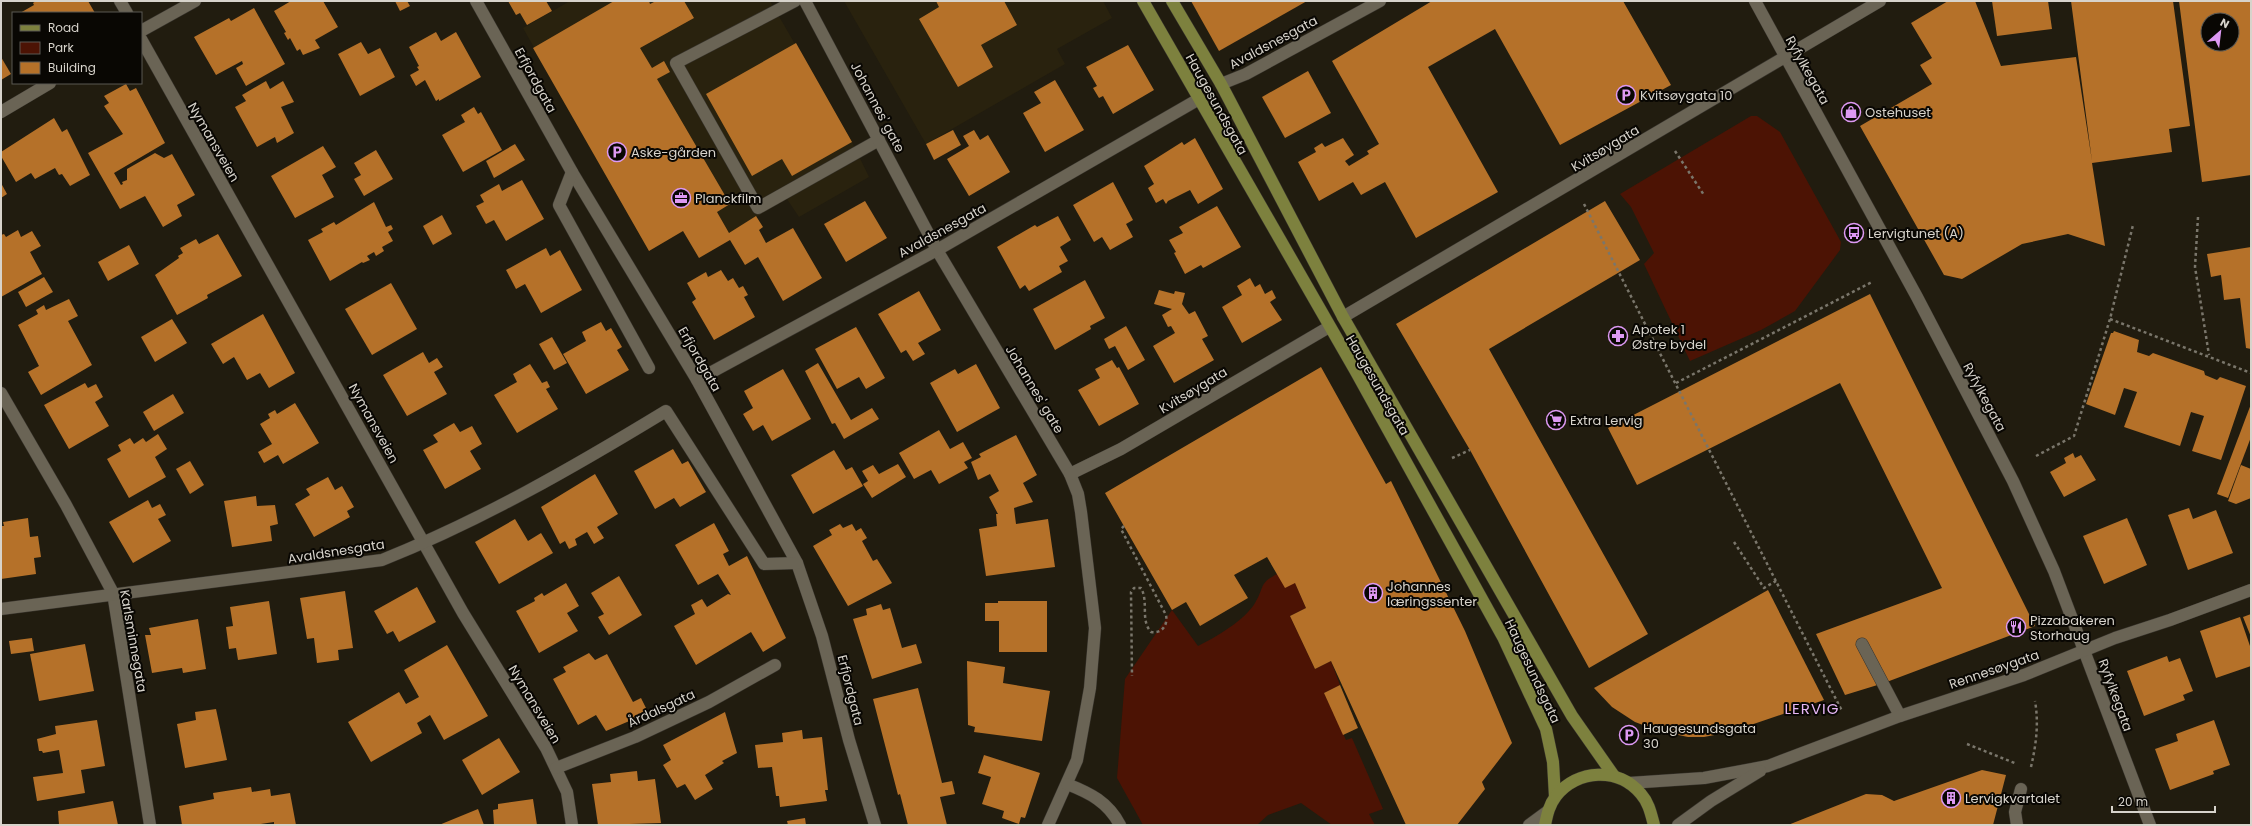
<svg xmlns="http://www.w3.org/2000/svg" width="2252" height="826" font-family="Poppins,sans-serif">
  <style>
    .built { fill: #29220e }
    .green { fill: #4c1304 }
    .building { fill: #b57129; fill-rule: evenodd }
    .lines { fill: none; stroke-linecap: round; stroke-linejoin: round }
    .minor-casing { stroke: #38342d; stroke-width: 13 }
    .major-casing { stroke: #38342d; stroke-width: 13 }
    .path { stroke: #7a766b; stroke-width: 2.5; stroke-dasharray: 3 3; stroke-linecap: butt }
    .minor { stroke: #6a6455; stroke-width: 12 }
    .major { stroke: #7d813e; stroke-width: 12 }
    .labels { text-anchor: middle; stroke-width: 4; stroke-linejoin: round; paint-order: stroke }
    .street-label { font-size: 13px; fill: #d7d3cb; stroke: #090703 }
    .poi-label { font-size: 13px; fill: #d7d3cb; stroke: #090703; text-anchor: start }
    .quarter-label { font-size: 15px; letter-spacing: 1px; fill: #e6b6f6; stroke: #090703 }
  </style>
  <rect width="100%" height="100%" fill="#211c0f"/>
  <!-- built -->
  <g class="built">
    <polygon points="570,1 770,1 852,142 869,177 799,217 787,199 729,233 717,212 649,251 523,28"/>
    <polygon points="844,1 1103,1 1112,18 1057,49 1065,64 926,144"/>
  </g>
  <!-- green -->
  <g class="green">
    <polygon points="1751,116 1757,116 1780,132 1841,242 1840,250 1795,311 1761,330 1690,361 1644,264 1654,253 1631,207 1620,194"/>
    <path d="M1277 574 1295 583 1306 608 1290 616 1315 669 1331 661 1340 685 1324 693 1346 740 1352 738 1383 809 1369 814 1375 825H1332L1301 803 1268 815 1257 825H1143L1117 778 1125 679 1172 610 1198 646C1216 637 1245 620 1255 603 1265 587 1258 584 1277 574Z"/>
  </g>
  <!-- building -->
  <g class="building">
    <polygon points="36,1 88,1 95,13 20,13 34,5 33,3"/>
    <polygon points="291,1 323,1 338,27 315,40 320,48 303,55 300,49 297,51 290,38 288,40 284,33 286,32 274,11"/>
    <polygon points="395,1 407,1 410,6 400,11"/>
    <polygon points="508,1 546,1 552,11 527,25 520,13 516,15"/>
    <polygon points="614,1 649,1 650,4 656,1 684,1 694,18 640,48 652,68 664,61 670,72 657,79 730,204 717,212 729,233 756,216 763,227 759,230 766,243 793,228 822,278 783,301 758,257 745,265 730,240 699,258 683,231 649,251 533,48"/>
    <polygon points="936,1 1004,1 1017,25 981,45 993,67 958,87 919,19 939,7"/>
    <polygon points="1191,1 1307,1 1219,51"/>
    <polygon points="1432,1 1623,1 1671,85 1560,145 1495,29 1428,67 1498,192 1416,238 1385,182 1361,195 1353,182 1319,201 1298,162 1316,152 1314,148 1322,143 1325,147 1343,138 1354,155 1345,161 1349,166 1369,154 1367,151 1379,144 1332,61"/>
    <polygon points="1948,1 1975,1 2001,66 2076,57 2092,161 2071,1 2173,1 2190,126 2169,129 2172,152 2092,163 2105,246 2068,234 2022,244 1962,279 1944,275 1860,126 1932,84 1920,65 1932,58 1911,23"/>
    <polygon points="1992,1 2048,1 2052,29 1997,36"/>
    <path d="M2179 1H2251V175L2202 182ZM2208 20H2232V44H2208Z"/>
    <polygon points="254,8 285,64 246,86 236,68 243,64 242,61 216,75 194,37 229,18 231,21"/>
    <polygon points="436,32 441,41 456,32 481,77 439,101 439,99 436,101 425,80 416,86 410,75 419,70 417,67 419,66 409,47"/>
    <polygon points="361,42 368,54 380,48 395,77 360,96 338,54"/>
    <polygon points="796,43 852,142 792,176 782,159 752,176 706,94"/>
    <polygon points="1128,45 1154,90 1113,114 1103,96 1099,98 1093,88 1097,86 1086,67"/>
    <polygon points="1,57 11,74 1,80"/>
    <polygon points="1308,71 1331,113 1285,138 1262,97"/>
    <polygon points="1055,80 1084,130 1045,152 1023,113 1041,103 1034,92"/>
    <polygon points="266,81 270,89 283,81 294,102 281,107 294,133 277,143 275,137 257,147 235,107 246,101 242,95"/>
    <polygon points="126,84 130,91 136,88 165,143 114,173 121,185 123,184 122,182 127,180 127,169 155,153 164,158 172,154 195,195 177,205 182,216 163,227 145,196 120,209 88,153 123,134 104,106 109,103 104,96"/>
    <polygon points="474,107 478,114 481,112 502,150 463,172 442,135 465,122 461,115"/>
    <polygon points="54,118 62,132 67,129 90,175 70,186 62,174 59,175 55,168 35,179 31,173 16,182 1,156 1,152"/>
    <polygon points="953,130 961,145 934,160 926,144"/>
    <polygon points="974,130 980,140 988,135 1010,172 969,196 947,159 969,146 963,136"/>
    <polygon points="1195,138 1223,189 1198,204 1190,190 1168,201 1166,204 1163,199 1156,203 1148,188 1154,184 1144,166 1182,142 1184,145"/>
    <polygon points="515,144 525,160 494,178 486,161"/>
    <polygon points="323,146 336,167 322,175 334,197 295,218 271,176"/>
    <polygon points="376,150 393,179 364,196 354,179 361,175 354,163"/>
    <polygon points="522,180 544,219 506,241 494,220 486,224 476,206 484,202 480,195 499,184 502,191"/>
    <polygon points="1113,182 1133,220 1126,224 1133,237 1110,250 1102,237 1094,242 1073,205"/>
    <polygon points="1,183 7,194 1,198"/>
    <polygon points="865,201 887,238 846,262 824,224"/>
    <polygon points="1605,201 1640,260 1489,349 1648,634 1589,668 1470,450 1396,324"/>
    <polygon points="374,202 386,227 391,225 393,229 388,232 393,241 382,247 384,251 376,256 374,252 367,256 370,260 363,263 362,262 330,281 308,240 323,232 321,229 334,222 336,225"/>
    <polygon points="1217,206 1241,247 1205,267 1203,268 1201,265 1185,274 1174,253 1176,252 1169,240 1183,233 1179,227"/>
    <polygon points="442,215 452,234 433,245 423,226"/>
    <polygon points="1058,216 1071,240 1060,247 1068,261 1059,266 1062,272 1029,291 1025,285 1020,289 997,247 1035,225 1037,227"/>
    <polygon points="18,230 21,237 32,231 41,246 30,252 42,274 1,297 1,235 4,234 6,237"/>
    <polygon points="218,234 242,276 207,295 208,298 177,315 155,275 179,258 178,256 183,253 180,248 196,239 199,244"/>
    <polygon points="129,245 139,264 108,281 98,262"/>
    <polygon points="2251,247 2251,349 2246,348 2240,298 2224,300 2221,275 2211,277 2207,254"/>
    <polygon points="546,248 550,256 560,250 582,290 541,313 525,284 516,289 506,270"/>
    <polygon points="721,270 728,281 733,278 739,288 743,286 748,295 744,297 755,317 714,340 692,302 696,299 687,283 706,272 708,277"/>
    <polygon points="44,277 53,292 26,307 18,292"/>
    <polygon points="1250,278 1255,287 1260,284 1265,294 1272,290 1276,298 1270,302 1282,320 1242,343 1222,307 1242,295 1237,286"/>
    <polygon points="1085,280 1105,318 1090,326 1091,329 1055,350 1033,309"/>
    <polygon points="391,283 417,329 372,355 345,309"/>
    <polygon points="1159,290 1174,294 1175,291 1185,293 1182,304 1189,314 1195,311 1208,336 1202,339 1214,360 1174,383 1153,346 1175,333 1171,326 1168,327 1162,315 1172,309 1154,304"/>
    <polygon points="919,291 941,330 918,343 925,354 913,361 906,350 901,353 878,314"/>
    <polygon points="1870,294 2035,626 1884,683 1845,695 1816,634 1942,588 1840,383 1637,485 1608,428"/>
    <polygon points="69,299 78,316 68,321 92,365 41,395 28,372 39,366 18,325 38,314 36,310 44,305 46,310"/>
    <polygon points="263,314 295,373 269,388 260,373 247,380 234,357 223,364 211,344"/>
    <polygon points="172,319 187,343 155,362 141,337"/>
    <polygon points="601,322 606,331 611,328 622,347 617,350 629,370 586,394 563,354 586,341 582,332"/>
    <polygon points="1126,326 1145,360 1128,370 1115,346 1109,349 1104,339"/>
    <polygon points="856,327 885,378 866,389 859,377 837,389 815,349"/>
    <polygon points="2114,331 2139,340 2137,352 2149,356 2153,353 2204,371 2205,375 2217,380 2220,377 2246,386 2221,460 2192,451 2204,416 2191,412 2180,446 2124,427 2137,392 2124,388 2115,415 2086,404 2111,333 2113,333"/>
    <polygon points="552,337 567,363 554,370 539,344"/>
    <polygon points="423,352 429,363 437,358 443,367 434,372 447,394 407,416 383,375"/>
    <polygon points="1112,360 1117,368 1119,367 1139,404 1099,426 1078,390 1100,378 1095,369"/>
    <polygon points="818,363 851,420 872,408 879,419 844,439 835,423 832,424 805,371"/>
    <polygon points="530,364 542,383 547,381 550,387 546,389 558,409 517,433 494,395 517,382 513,374"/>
    <polygon points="976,364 1000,408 957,432 930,383 955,369 958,374"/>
    <polygon points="1321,367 1386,484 1391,481 1465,631 1512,743 1482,782 1485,789 1457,825 1406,825 1331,661 1315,669 1290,616 1306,608 1295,583 1285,588 1267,557 1234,575 1248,598 1200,626 1186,602 1172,610 1105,493"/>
    <polygon points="783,369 811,419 772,441 763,425 753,431 743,414 753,408 744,391"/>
    <polygon points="85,383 88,388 96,384 103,397 95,402 109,426 69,449 44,405"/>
    <polygon points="173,394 184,413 154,431 143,412"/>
    <polygon points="295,403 319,443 283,464 278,455 264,463 258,452 272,444 260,424 270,418 268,414 275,410 277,414"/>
    <polygon points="2251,404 2251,437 2228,498 2217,494"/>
    <polygon points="454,423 460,432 472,426 482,444 470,451 481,469 445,489 423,450 438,442 433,435"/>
    <polygon points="939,430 950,449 963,442 972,458 964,462 968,468 939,484 931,470 914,479 899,453"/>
    <polygon points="158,434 167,449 155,457 166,477 129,498 107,459 121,451 118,445 130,438 134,444 143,438 146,442"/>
    <polygon points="1016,435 1037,475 1023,483 1033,502 1014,508 1016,524 1048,519 1055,567 986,576 979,529 997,526 996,514 998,514 989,497 999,491 990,474 978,480 971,462 981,457 979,454"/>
    <polygon points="673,449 682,464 688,461 706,492 680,507 674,498 655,509 634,471"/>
    <polygon points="834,450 846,470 852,467 863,486 813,514 791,475"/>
    <polygon points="2073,453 2075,458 2081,455 2096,480 2064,497 2050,472 2066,463 2064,458"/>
    <polygon points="190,461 204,485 190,494 176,469"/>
    <polygon points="898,464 906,477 872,498 863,484 868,481 862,471 873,465 879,474"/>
    <polygon points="2241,465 2251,469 2251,498 2236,504 2228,501"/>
    <polygon points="595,474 618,514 597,527 604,538 594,544 587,532 575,539 577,545 569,549 565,541 560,544 541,507"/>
    <polygon points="328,477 335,490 342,486 354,507 347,511 350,517 314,537 295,504 310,495 306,489"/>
    <polygon points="256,496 257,506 275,505 278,524 270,526 272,541 232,547 224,501"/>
    <polygon points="148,500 152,508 160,504 166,515 158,519 171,541 133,563 109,522"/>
    <polygon points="2189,508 2193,519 2216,510 2233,553 2188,570 2168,515"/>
    <polygon points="28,518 30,537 38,536 41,557 34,558 36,574 1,579 1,526 4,526 3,522"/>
    <polygon points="2127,518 2147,565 2104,584 2083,536"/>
    <polygon points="515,519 528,541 541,533 553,553 499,584 475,542"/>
    <polygon points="714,523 729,551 723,554 729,566 747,556 786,638 763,652 751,632 696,665 674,626 695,614 691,605 702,599 707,607 728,594 731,595 718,574 698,585 675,545"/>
    <polygon points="840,524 843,528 852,524 856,531 861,528 867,538 862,541 873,561 877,559 892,583 848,606 813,546 832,535 829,530"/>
    <polygon points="619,576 642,615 609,635 598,617 604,614 591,593"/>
    <polygon points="566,583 579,606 567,613 578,631 539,653 516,611 535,601 534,598 542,593 544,596"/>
    <polygon points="417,587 436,622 399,642 393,631 387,634 374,611"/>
    <polygon points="1768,590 1824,700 1730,732 1704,737 1688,737 1659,731 1635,722 1612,707 1594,688"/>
    <polygon points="345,591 353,648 338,650 339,660 317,663 314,638 307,639 300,598"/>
    <polygon points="269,601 277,654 238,660 236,648 229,649 226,627 233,626 230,607"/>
    <polygon points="998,601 1047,601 1047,652 999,652 999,621 985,621 985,603 998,603"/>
    <polygon points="881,604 883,610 890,608 902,648 916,644 922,663 872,679 853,619 867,615 866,609"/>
    <polygon points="2251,614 2251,637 2243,617"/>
    <polygon points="2240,617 2251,649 2251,666 2216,678 2200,631"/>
    <polygon points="198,619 206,669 183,673 182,668 152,673 145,635 151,635 149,628"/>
    <polygon points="32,638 34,651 11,654 9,641"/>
    <polygon points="85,644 94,691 39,701 30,654"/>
    <polygon points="447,645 488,716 444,740 430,715 417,723 422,733 371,762 348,722 399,692 406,704 419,697 404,670"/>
    <polygon points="589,653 595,660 607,654 633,702 641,698 647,710 639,714 641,716 606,731 596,715 578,725 553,679 566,672 563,667"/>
    <polygon points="2167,656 2169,662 2180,658 2193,691 2183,695 2185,700 2144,716 2127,671"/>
    <polygon points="967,661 1005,667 1003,683 1050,691 1042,741 974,732 975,727 968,725"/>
    <polygon points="1340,685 1358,728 1343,735 1324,693"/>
    <polygon points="918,688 942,783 952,781 955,794 940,797 947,825 908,825 900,794 898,795 873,699"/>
    <polygon points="216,709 227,760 185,768 177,724 196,720 195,712"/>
    <polygon points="725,712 737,753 722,761 724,763 705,775 713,789 695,800 685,784 677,788 663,765 671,760 663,745"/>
    <polygon points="97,720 105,766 81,770 85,793 37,801 33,777 63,773 59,750 43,753 42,751 39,751 37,739 56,734 55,726"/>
    <polygon points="2214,720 2230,765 2213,771 2214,774 2170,790 2155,749 2178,741 2176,734"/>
    <polygon points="802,730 803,739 822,737 828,790 825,790 827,801 780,807 779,796 776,796 772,767 758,768 755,745 783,742 782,733"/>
    <polygon points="499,738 520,772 482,795 462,760"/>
    <polygon points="984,755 1040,773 1025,818 1021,817 1019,824 1002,818 1004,811 982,804 991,777 978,773"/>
    <polygon points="1982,770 2006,775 1993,825 1788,825 1866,794 1882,795 1894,801"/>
    <polygon points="637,771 638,781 655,779 661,823 598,825 592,784 611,782 610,774"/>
    <polygon points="251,787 252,792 270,789 271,796 290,793 296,825 274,825 274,822 254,825 182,825 179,806 214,799 213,793"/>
    <polygon points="533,799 537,825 494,825 493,810 498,809 498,804"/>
    <polygon points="113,801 118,825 59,825 58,811"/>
    <polygon points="478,809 484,825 439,825"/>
    <polygon points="805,818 806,825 788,825 787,821"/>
  </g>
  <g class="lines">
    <!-- minor casing -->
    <g class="minor-casing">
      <g id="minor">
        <polyline points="120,1 127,13"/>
        <polyline points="476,1 572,172 697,380 797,563 822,636 849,740 875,825"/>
        <polyline points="795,1 676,63 758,208 879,140"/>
        <polyline points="805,1 937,250 1070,474 1078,494 1081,512 1095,628 1090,688 1077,760 1048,825"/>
        <polyline points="1755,1 1917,297 2013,481 2054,571 2150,825"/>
        <polyline points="141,31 195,1"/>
        <polyline points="141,39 463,613 546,748 567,792 572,825"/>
        <polyline points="1221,84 1246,74 1380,1"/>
        <polyline points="1,112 50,83"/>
        <polyline points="572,172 559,205 649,368"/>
        <polyline points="1343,317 1880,1"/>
        <polyline points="697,380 937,250 1199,99"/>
        <polyline points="1,393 66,505 113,593 150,825"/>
        <polyline points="1070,474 1121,449 1329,327"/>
        <path d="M1 609 382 560C482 520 574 467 666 411L764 564 797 563"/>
        <polyline points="1862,644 1900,716"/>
        <polyline points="556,768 635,737 709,702 775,665"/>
        <polyline points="1629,783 1704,778 1768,766 1900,716 2024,675 2115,638 2170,620 2251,590"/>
        <path d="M1067 784C1090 793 1108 802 1120 825"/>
        <polyline points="1529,825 1548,811"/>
        <polyline points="1678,825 1711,801 1760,771"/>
        <polyline points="2017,825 2015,812 2021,789"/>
      </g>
    </g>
    <!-- major casing -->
    <g class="major-casing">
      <g id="major">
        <polyline points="1143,1 1355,370 1503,637 1546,729 1553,762 1555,797"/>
        <polyline points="1172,1 1221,84 1343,317 1572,716 1614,776"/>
        <path d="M1545 825C1547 815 1549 805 1556 796 1577 769 1619 767 1641 794 1649 803 1651 814 1654 825"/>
      </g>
    </g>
    <!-- path -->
    <g class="path">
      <polyline points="1675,151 1704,195"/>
      <polyline points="1584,204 1842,711"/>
      <polyline points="2198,217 2195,267 2209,355"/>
      <polyline points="2110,319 2251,373"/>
      <polyline points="1646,345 1654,341"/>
      <polyline points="1676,383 1872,282"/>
      <polyline points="2036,456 2074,436 2110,319 2133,225"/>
      <polyline points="1452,458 1470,450"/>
      <path d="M1124 526 1121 529 1166 615C1168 625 1162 634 1151 632 1140 620 1149 602 1141 588H1134L1131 592 1132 676"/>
      <polyline points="1734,542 1764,588 1776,581"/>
      <polyline points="1967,744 2017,764"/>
      <path d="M2031 767C2036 745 2039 724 2035 701"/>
    </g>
    <!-- minor -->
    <use href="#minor" class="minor"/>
    <!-- major -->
    <use href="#major" class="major"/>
  </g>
  <!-- icons -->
  <defs>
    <g id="parking-ring" transform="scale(1)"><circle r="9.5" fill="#090703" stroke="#dd99f3" stroke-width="1.5"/><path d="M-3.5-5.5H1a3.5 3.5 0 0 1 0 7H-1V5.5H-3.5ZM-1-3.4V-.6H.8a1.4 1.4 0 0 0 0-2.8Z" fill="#dd99f3"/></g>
    <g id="shop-ring" transform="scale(1)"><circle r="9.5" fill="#090703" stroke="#dd99f3" stroke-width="1.5"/><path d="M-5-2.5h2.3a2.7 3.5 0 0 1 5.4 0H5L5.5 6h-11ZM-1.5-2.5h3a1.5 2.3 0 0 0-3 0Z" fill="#dd99f3"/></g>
    <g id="office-ring" transform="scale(1)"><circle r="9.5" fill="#090703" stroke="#dd99f3" stroke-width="1.5"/><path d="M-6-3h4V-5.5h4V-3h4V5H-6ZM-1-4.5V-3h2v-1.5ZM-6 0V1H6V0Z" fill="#dd99f3"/></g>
    <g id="bus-ring" transform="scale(1)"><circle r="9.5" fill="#090703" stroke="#dd99f3" stroke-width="1.5"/><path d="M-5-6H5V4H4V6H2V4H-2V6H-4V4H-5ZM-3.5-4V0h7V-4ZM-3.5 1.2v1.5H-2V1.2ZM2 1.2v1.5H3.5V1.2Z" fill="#dd99f3"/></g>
    <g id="pharmacy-ring" transform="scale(1)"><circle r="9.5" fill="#090703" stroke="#dd99f3" stroke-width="1.5"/><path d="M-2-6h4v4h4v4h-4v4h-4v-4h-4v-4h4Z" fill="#dd99f3"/></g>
    <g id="supermarket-ring" transform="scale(1)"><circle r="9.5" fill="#090703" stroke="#dd99f3" stroke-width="1.5"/><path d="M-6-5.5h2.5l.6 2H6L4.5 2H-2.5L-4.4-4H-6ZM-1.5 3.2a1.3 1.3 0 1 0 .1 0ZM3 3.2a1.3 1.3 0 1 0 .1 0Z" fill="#dd99f3"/></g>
    <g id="building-ring" transform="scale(1)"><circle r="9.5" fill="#090703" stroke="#dd99f3" stroke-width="1.5"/><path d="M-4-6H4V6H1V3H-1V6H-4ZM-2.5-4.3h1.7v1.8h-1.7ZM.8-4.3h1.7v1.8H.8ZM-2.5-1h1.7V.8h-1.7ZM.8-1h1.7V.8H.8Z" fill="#dd99f3"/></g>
    <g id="restaurant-ring" transform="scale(1)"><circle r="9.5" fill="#090703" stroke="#dd99f3" stroke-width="1.5"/><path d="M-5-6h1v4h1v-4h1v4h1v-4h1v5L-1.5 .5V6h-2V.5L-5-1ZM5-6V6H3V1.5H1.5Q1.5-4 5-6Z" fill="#dd99f3"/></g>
  </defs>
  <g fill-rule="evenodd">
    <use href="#parking-ring" x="1626" y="95"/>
    <use href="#shop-ring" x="1851" y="112"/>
    <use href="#parking-ring" x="617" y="152"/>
    <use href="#office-ring" x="681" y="198"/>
    <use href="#bus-ring" x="1854" y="233"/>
    <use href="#pharmacy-ring" x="1618" y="336"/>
    <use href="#supermarket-ring" x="1556" y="420"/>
    <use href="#building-ring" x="1373" y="593"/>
    <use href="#restaurant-ring" x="2016" y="627"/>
    <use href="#parking-ring" x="1629" y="735"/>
    <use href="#building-ring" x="1951" y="798"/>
  </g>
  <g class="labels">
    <!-- street labels -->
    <g class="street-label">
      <text transform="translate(1273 42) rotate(-28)" y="5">Avaldsnesgata</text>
      <text transform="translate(1808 70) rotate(61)" y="5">Ryfylkegata</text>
      <text transform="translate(536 80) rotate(61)" y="5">Erfjordgata</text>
      <text transform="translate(1217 104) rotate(61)" y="5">Haugesundsgata</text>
      <text transform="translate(878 107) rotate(62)" y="5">Johannes' gate</text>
      <text transform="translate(214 142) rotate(60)" y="5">Nymansveien</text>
      <text transform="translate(1605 148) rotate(-31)" y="5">Kvitsøygata</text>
      <text transform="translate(942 230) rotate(-29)" y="5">Avaldsnesgata</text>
      <text transform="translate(700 359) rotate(60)" y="5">Erfjordgata</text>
      <text transform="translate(1378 385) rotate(60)" y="5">Haugesundsgata</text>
      <text transform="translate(1035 389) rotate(59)" y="5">Johannes' gate</text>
      <text transform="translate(1193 390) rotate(-31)" y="5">Kvitsøygata</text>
      <text transform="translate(1985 397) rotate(62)" y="5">Ryfylkegata</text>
      <text transform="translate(374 423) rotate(61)" y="5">Nymansveien</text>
      <text transform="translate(336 551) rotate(-9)" y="5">Avaldsnesgata</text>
      <text transform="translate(134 641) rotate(80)" y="5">Karlsminnegata</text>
      <text transform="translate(1994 669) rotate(-19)" y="5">Rennesøygata</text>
      <text transform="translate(1533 671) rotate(65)" y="5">Haugesundsgata</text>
      <text transform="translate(851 690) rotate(76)" y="5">Erfjordgata</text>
      <text transform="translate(2116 695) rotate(70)" y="5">Ryfylkegata</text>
      <text transform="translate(535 704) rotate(59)" y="5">Nymansveien</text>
      <text transform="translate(661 708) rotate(-25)" y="5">Årdalsgata</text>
    </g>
    <!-- poi labels -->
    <g class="poi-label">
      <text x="1640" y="100">Kvitsøygata 10</text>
      <text x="1865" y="117">Ostehuset</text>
      <text x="631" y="157">Aske-gården</text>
      <text x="695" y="203">Planckfilm</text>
      <text x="1868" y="238">Lervigtunet (A)</text>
      <text x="1632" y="334">Apotek 1<tspan x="1632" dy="15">Østre bydel</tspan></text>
      <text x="1570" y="425">Extra Lervig</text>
      <text x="1387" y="591">Johannes<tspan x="1387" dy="15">læringssenter</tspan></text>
      <text x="2030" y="625">Pizzabakeren<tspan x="2030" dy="15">Storhaug</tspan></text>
      <text x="1643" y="733">Haugesundsgata<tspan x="1643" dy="15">30</tspan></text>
      <text x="1965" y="803">Lervigkvartalet</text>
    </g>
    <!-- quarter labels -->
    <g class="quarter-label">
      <text x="1812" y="714">LERVIG</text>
    </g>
  </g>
  <!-- border -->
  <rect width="2252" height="826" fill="none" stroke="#d7d3cb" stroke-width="4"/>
  <!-- legend -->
  <rect x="12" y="12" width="130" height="72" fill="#090703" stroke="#5b5953"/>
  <rect x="20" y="25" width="20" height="6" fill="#7d813e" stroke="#5b5953"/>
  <text x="48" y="32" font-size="12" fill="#d7d3cb">Road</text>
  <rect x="20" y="42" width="20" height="12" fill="#4c1304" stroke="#5b5953"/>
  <text x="48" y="52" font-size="12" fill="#d7d3cb">Park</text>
  <rect x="20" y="62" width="20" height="12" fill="#b57129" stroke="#5b5953"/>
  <text x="48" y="72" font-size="12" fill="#d7d3cb">Building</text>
  <!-- north arrow -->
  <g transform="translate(2220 32) rotate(28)"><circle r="19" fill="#090703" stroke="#5b5953"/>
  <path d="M0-3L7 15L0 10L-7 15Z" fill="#dd99f3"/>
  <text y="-6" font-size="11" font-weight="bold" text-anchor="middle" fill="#d7d3cb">N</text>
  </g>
  <!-- scale -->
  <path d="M2112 806v6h103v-6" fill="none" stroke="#d7d3cb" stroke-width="2"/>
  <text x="2118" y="806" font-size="12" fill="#d7d3cb" stroke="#090703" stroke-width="3" paint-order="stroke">20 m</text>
</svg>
